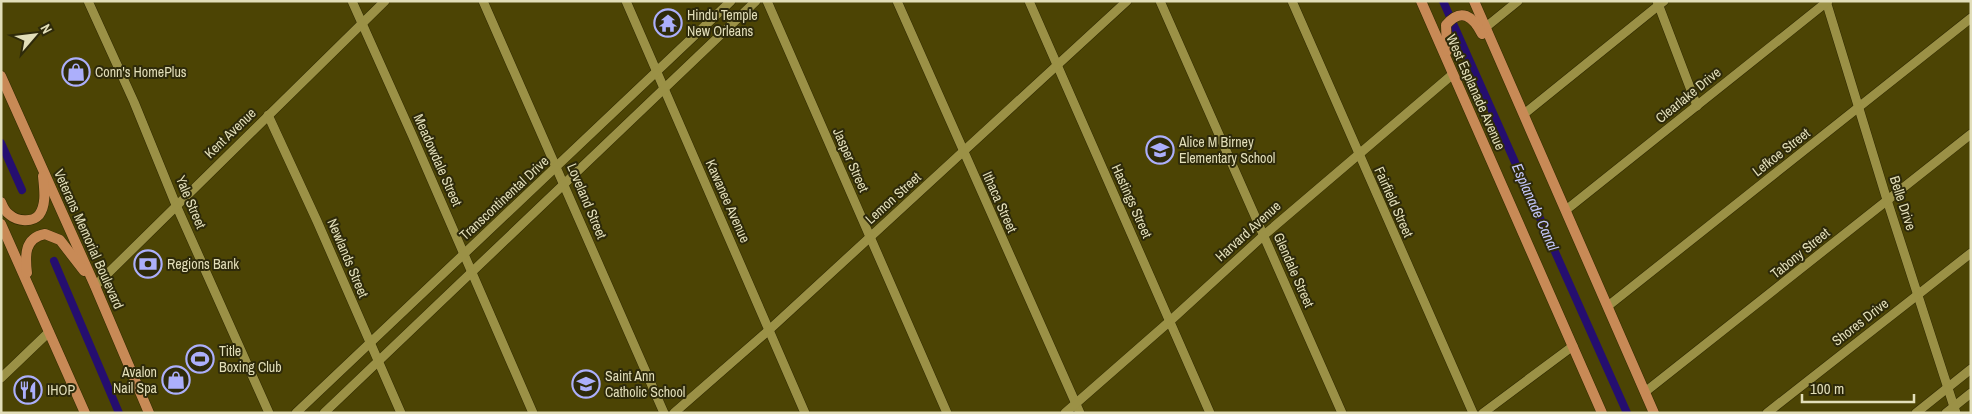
<svg xmlns="http://www.w3.org/2000/svg" width="1972" height="414" font-family="'Archivo Narrow',sans-serif">
  <style>
    .lines { fill: none; stroke-linecap: round; stroke-linejoin: round }
    .canal { stroke: #250e6f; stroke-width: 8 }
    .minor-casing { stroke: #302a01; stroke-width: 10 }
    .major-casing { stroke: #302a01; stroke-width: 11 }
    .minor { stroke: #9b9146; stroke-width: 9 }
    .major { stroke: #c88a56; stroke-width: 10 }
    .labels { text-anchor: middle; stroke-width: 4; stroke-linejoin: round; paint-order: stroke }
    .poi-label { font-size: 14px; fill: #e2deb9; stroke: #2e2a0a; text-anchor: start }
    .street-label { font-size: 14px; fill: #e2deb9; stroke: #2e2a0a }
    .water-label { font-size: 15px; font-style: italic; fill: #c3c6f9; stroke: #2e2a0a }
  </style>
  <rect width="100%" height="100%" fill="#4c4404"/>
  <g class="lines">
    <!-- canal -->
    <g class="canal">
      <polyline points="1443,1 1627,413"/>
      <polyline points="1,143 22,190"/>
      <polyline points="54,261 119,413"/>
    </g>
    <!-- minor casing -->
    <g class="minor-casing">
      <g id="minor">
        <polyline points="88,1 134,102 176,205 269,413"/>
        <polyline points="352,1 413,137 533,413"/>
        <polyline points="483,1 664,413"/>
        <polyline points="626,1 805,413"/>
        <polyline points="767,1 947,413"/>
        <polyline points="897,1 1080,413"/>
        <polyline points="1029,1 1210,413"/>
        <polyline points="1160,1 1342,413"/>
        <polyline points="1292,1 1473,413"/>
        <polyline points="1657,1 1697,106"/>
        <polyline points="1826,1 1887,200 1956,413"/>
        <polyline points="1486,27 1518,1"/>
        <polyline points="1524,114 1664,1"/>
        <polyline points="268,115 317,221 401,413"/>
        <polyline points="1566,210 1828,1"/>
        <polyline points="95,286 385,1"/>
        <polyline points="1608,306 1971,18"/>
        <polyline points="1,378 49,332"/>
        <polyline points="1645,392 1971,134"/>
        <polyline points="296,413 731,1"/>
        <polyline points="324,413 756,1"/>
        <polyline points="674,413 769,330 1127,1"/>
        <polyline points="1065,413 1170,321 1263,236 1453,74"/>
        <polyline points="1483,413 1573,346"/>
        <polyline points="1767,413 1971,253"/>
        <polyline points="1916,413 1971,369"/>
        <polyline points="1946,413 1971,393"/>
      </g>
    </g>
    <!-- major casing -->
    <g class="major-casing">
      <g id="major">
        <polyline points="1421,1 1602,413"/>
        <polyline points="1474,1 1654,413"/>
        <path d="M1447 51 1446 25C1461 7 1473 16 1482 34"/>
        <polyline points="1,76 95,286 149,413"/>
        <path d="M1 202C3 207 5 212 10 215 17 221 32 223 39 215 47 204 44 188 43 176"/>
        <polyline points="1,224 85,413"/>
        <path d="M27 273C25 256 24 238 45 234L60 240 84 271"/>
      </g>
    </g>
    <!-- minor -->
    <use href="#minor" class="minor"/>
    <!-- major -->
    <use href="#major" class="major"/>
  </g>
  <!-- icons -->
  <defs>
    <g id="temple-ring" transform="scale(1.4375)"><circle r="9.5" fill="#2e2a0a" stroke="#acaffb" stroke-width="1.5"/><path d="M0-6L5-2H3V0L6.5 2.5H4V6H1.5V3h-3V6H-4V2.5H-6.5L-3 0V-2H-5Z" fill="#acaffb"/></g>
    <g id="shop-ring" transform="scale(1.4375)"><circle r="9.5" fill="#2e2a0a" stroke="#acaffb" stroke-width="1.5"/><path d="M-5-2.5h2.3a2.7 3.5 0 0 1 5.4 0H5L5.5 6h-11ZM-1.5-2.5h3a1.5 2.3 0 0 0-3 0Z" fill="#acaffb"/></g>
    <g id="school-ring" transform="scale(1.4375)"><circle r="9.5" fill="#2e2a0a" stroke="#acaffb" stroke-width="1.5"/><path d="M0-5L7-2L0 1L-7-2ZM-4 1L0 2.5L4 1V4Q0 6-4 4Z" fill="#acaffb"/></g>
    <g id="bank-ring" transform="scale(1.4375)"><circle r="9.5" fill="#2e2a0a" stroke="#acaffb" stroke-width="1.5"/><path d="M-6-4H6V4H-6ZM0-2.3a2.3 2.3 0 1 0 0 4.6a2.3 2.3 0 1 0 0-4.6Z" fill="#acaffb"/></g>
    <g id="stadium-ring" transform="scale(1.4375)"><circle r="9.5" fill="#2e2a0a" stroke="#acaffb" stroke-width="1.5"/><path d="M0-5a6.5 5 0 1 0 0 10a6.5 5 0 1 0 0-10ZM-3.5-1.8h7v3.6h-7Z" fill="#acaffb"/></g>
    <g id="restaurant-ring" transform="scale(1.4375)"><circle r="9.5" fill="#2e2a0a" stroke="#acaffb" stroke-width="1.5"/><path d="M-5-6h1v4h1v-4h1v4h1v-4h1v5L-1.5 .5V6h-2V.5L-5-1ZM5-6V6H3V1.5H1.5Q1.5-4 5-6Z" fill="#acaffb"/></g>
  </defs>
  <g fill-rule="evenodd">
    <use href="#temple-ring" x="668" y="23"/>
    <use href="#shop-ring" x="76" y="72"/>
    <use href="#school-ring" x="1160" y="150"/>
    <use href="#bank-ring" x="148" y="264"/>
    <use href="#stadium-ring" x="200" y="359"/>
    <use href="#shop-ring" x="176" y="380"/>
    <use href="#school-ring" x="586" y="384"/>
    <use href="#restaurant-ring" x="28" y="390"/>
  </g>
  <g class="labels">
    <!-- poi labels -->
    <g class="poi-label">
      <text x="687" y="20">Hindu Temple<tspan x="687" dy="16">New Orleans</tspan></text>
      <text x="95" y="77">Conn's HomePlus</text>
      <text x="1179" y="147">Alice M Birney<tspan x="1179" dy="16">Elementary School</tspan></text>
      <text x="167" y="269">Regions Bank</text>
      <text x="219" y="356">Title<tspan x="219" dy="16">Boxing Club</tspan></text>
      <text x="157" y="377" text-anchor="end">Avalon<tspan x="157" dy="16">Nail Spa</tspan></text>
      <text x="605" y="381">Saint Ann<tspan x="605" dy="16">Catholic School</tspan></text>
      <text x="47" y="395">IHOP</text>
    </g>
    <!-- street labels -->
    <g class="street-label">
      <text transform="translate(1476 92) rotate(66)" y="5">West Esplanade Avenue</text>
      <text transform="translate(1688 95) rotate(-39)" y="5">Clearlake Drive</text>
      <text transform="translate(230 133) rotate(-44)" y="5">Kent Avenue</text>
      <text transform="translate(1781 152) rotate(-38)" y="5">Lefkoe Street</text>
      <text transform="translate(438 160) rotate(66)" y="5">Meadowdale Street</text>
      <text transform="translate(851 160) rotate(66)" y="5">Jasper Street</text>
      <text transform="translate(504 198) rotate(-43)" y="5">Transcontinental Drive</text>
      <text transform="translate(893 198) rotate(-42)" y="5">Lemon Street</text>
      <text transform="translate(587 201) rotate(67)" y="5">Loveland Street</text>
      <text transform="translate(728 201) rotate(66)" y="5">Kawanee Avenue</text>
      <text transform="translate(1132 201) rotate(66)" y="5">Hastings Street</text>
      <text transform="translate(191 202) rotate(67)" y="5">Yale Street</text>
      <text transform="translate(1000 202) rotate(66)" y="5">Ithaca Street</text>
      <text transform="translate(1394 202) rotate(66)" y="5">Fairfield Street</text>
      <text transform="translate(1903 203) rotate(72)" y="5">Belle Drive</text>
      <text transform="translate(1248 231) rotate(-42)" y="5">Harvard Avenue</text>
      <text transform="translate(89 239) rotate(66)" y="5">Veterans Memorial Boulevard</text>
      <text transform="translate(1800 253) rotate(-39)" y="5">Tabony Street</text>
      <text transform="translate(348 258) rotate(67)" y="5">Newlands Street</text>
      <text transform="translate(1294 270) rotate(66)" y="5">Glendale Street</text>
      <text transform="translate(1860 322) rotate(-38)" y="5">Shores Drive</text>
    </g>
    <!-- water labels -->
    <g class="water-label">
      <text transform="translate(1535 207) rotate(66)" y="5">Esplanade Canal</text>
    </g>
  </g>
  <!-- border -->
  <rect width="1972" height="414" fill="none" stroke="#e2deb9" stroke-width="5"/>
  <!-- north arrow -->
  <g transform="translate(35 35) rotate(62)" stroke="#2e2a0a" stroke-width="4" paint-order="stroke">
  <path d="M0-4L9 19L0 12L-9 19Z" fill="#e2deb9"/>
  <text y="-8" font-size="14" font-weight="bold" text-anchor="middle" fill="#e2deb9">N</text>
  </g>
  <!-- scale -->
  <path d="M1802 394v8h112v-8" fill="none" stroke="#e2deb9" stroke-width="2.5"/>
  <text x="1810" y="394" font-size="15" fill="#e2deb9" stroke="#2e2a0a" stroke-width="4" paint-order="stroke">100 m</text>
</svg>
